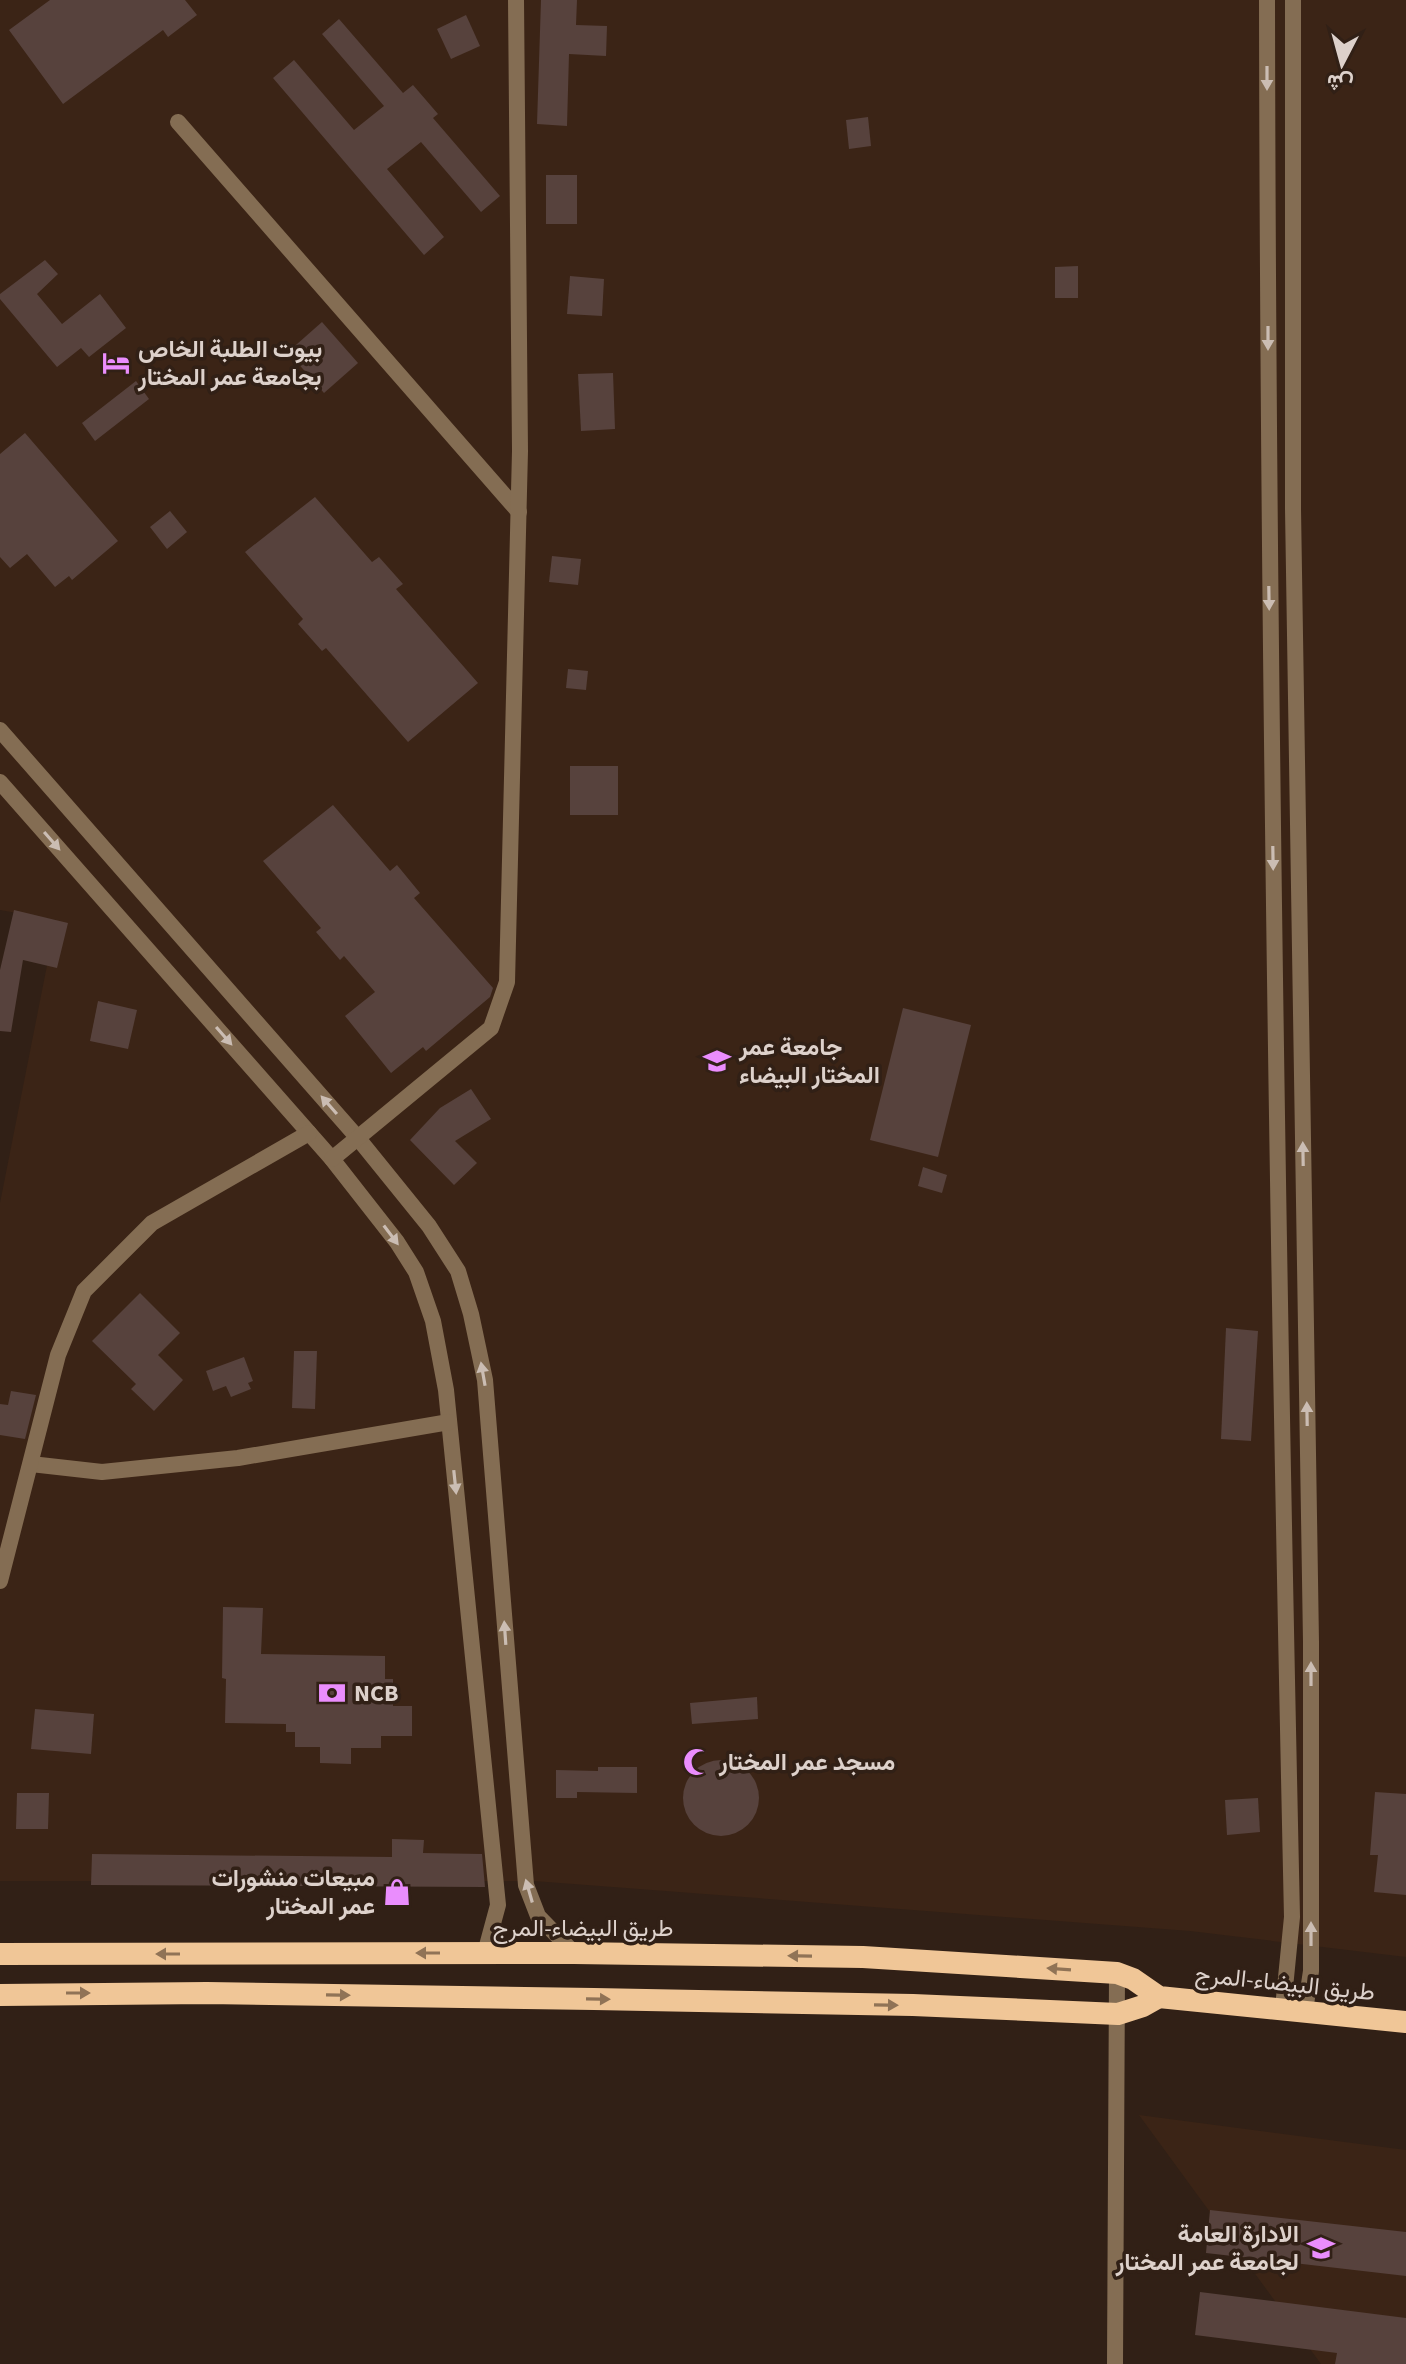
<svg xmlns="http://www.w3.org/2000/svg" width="1406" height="2364" font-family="'Source Sans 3',Vazirmatn,sans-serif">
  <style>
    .built { fill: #3b2416 }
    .building { fill: #57423d }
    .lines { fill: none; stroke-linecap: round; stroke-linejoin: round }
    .minor { stroke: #846d53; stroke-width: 16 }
    .trunk { stroke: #f0c697; stroke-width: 22 }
    .oneway { fill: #cbbdb3 }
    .oneway2 { fill: #907356 }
    .labels { text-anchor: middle; stroke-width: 7; stroke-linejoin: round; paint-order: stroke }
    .poi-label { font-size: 24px; font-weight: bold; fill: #ddd1cb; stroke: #312016; text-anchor: start }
    .street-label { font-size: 24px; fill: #ddd1cb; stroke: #312016 }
  </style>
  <rect width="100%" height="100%" fill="#312016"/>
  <!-- built -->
  <g class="built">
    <polygon points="0,0 1406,0 1406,1957 1190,1931 534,1881 0,1881 0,1203 56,920 0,910"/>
    <polygon points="1139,2115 1406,2150 1406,2364 1321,2364"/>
  </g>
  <!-- building -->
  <g class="building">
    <polygon points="50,0 185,0 197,15 168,37 163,30 63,104 9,30"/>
    <polygon points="541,0 577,0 576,25 607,26 606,56 569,54 567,126 537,124"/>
    <polygon points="466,15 480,46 451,59 437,29"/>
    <polygon points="339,19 403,93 413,85 438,114 433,118 500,196 481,212 421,142 387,169 444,237 424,255 273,78 294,60 354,130 384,106 322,34"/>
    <polygon points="868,117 871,146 849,149 846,120"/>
    <rect x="546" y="175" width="31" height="49"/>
    <polygon points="45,260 58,274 37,294 62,324 100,294 126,328 89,357 81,348 57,367 0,299 0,294"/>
    <polygon points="1078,266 1078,298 1055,298 1055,267"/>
    <polygon points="570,276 604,279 602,316 567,314"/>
    <polygon points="322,322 358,363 324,393 288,352"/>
    <polygon points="613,373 615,429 581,431 578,374"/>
    <polygon points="136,381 149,399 95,441 82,423"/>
    <polygon points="25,433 118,541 72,580 69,576 55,587 27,554 10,568 0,557 0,454"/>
    <polygon points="315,497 372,562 379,557 403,584 396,589 478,683 408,742 326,648 322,651 298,624 303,619 245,552"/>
    <polygon points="170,511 187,532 167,549 150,527"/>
    <polygon points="552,556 581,559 578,585 549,582"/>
    <polygon points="568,669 588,671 586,690 566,688"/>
    <rect x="570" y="766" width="48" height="49"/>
    <polygon points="333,805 390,871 397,865 420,893 414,898 493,988 490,997 426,1051 423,1047 391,1073 345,1016 375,992 344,956 340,960 316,932 321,928 263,861"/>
    <polygon points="14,910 68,923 57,968 23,960 11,1032 0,1031 0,970"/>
    <polygon points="98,1001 137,1010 128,1049 90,1041"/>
    <polygon points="903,1008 971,1025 938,1157 870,1140"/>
    <polygon points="471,1089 491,1119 455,1141 477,1163 454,1185 410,1140 440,1108"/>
    <polygon points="923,1167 947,1175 942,1193 918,1186"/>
    <polygon points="140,1293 180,1333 158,1355 183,1380 154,1411 131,1389 136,1384 92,1341"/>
    <polygon points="1226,1328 1258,1331 1251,1441 1221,1439"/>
    <polygon points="294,1351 317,1351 315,1409 292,1408"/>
    <polygon points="244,1357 253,1381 248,1383 251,1389 231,1397 226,1386 213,1391 206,1371"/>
    <polygon points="11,1391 36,1395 25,1439 0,1435 0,1404 8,1405"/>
    <polygon points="223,1607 263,1608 261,1654 385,1656 385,1679 393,1679 393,1706 412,1706 412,1736 381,1736 381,1748 351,1748 351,1764 320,1763 320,1747 295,1747 295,1732 286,1732 286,1724 225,1723 226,1679 222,1678"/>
    <polygon points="757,1697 758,1719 692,1724 690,1703"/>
    <polygon points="35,1709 94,1714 91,1754 31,1749"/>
    <circle cx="721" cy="1798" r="38"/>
    <polygon points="598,1767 637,1767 637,1793 577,1792 577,1798 556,1798 556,1770 598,1771"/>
    <polygon points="1375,1792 1406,1794 1406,1895 1374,1892 1378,1855 1370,1855"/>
    <polygon points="17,1793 49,1793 48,1829 16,1829"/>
    <polygon points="1258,1798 1260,1832 1227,1835 1225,1800"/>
    <polygon points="392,1839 424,1840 423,1853 482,1854 485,1887 91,1885 92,1854 392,1857"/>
    <polygon points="1210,2210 1406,2232 1406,2276 1206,2253"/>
    <polygon points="1200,2292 1406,2318 1406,2364 1335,2364 1337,2353 1195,2335"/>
  </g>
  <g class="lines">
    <!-- minor -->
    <g class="minor">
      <path d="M1267 0C1268 639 1278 1278 1292 1917L1283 2008"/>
      <polyline points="1293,0 1293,509 1311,1642 1311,1971 1305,2011"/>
      <polyline points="178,122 519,512"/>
      <polyline points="0,730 357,1137 429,1226 458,1271 471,1314 485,1380 526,1885 538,1916 574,1953"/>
      <polyline points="0,782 332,1159 397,1242 416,1272 433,1321 446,1390 498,1905 485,1953"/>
      <polyline points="332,1159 491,1028 507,982 520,451 516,0"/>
      <polyline points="31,1464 102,1472 238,1458 449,1422"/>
      <polyline points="0,1581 58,1355 84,1291 152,1223 309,1133"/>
      <polyline points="1115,2364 1117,1973"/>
    </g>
    <!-- trunk -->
    <g class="trunk">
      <polyline points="0,1954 574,1953 863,1957 1117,1973 1133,1979 1159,1997 1406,2022"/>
      <polyline points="0,1995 207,1993 594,1999 913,2005 1118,2014 1143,2006 1159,1997"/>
    </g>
  </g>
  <!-- one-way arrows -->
  <defs><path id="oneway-solid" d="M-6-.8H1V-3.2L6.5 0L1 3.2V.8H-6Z" transform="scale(2)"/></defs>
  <g class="oneway">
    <use href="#oneway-solid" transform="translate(1267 78) rotate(90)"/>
    <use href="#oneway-solid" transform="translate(1268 338) rotate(90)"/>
    <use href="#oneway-solid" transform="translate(1269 598) rotate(89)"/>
    <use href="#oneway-solid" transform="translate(52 841) rotate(49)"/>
    <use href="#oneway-solid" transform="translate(1273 858) rotate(89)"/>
    <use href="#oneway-solid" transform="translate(224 1036) rotate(49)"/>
    <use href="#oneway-solid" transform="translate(329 1105) rotate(-131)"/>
    <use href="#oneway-solid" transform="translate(1303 1154) rotate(-91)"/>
    <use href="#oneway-solid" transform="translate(391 1235) rotate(53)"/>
    <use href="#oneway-solid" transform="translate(483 1374) rotate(-100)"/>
    <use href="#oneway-solid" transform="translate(1307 1414) rotate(-91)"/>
    <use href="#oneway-solid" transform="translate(455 1482) rotate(84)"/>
    <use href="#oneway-solid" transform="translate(505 1633) rotate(-94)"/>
    <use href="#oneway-solid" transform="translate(1311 1674) rotate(-90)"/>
    <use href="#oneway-solid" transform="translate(529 1891) rotate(-106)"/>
    <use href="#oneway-solid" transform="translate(1311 1934) rotate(-90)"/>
  </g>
  <g class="oneway2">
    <use href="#oneway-solid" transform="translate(428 1953) rotate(180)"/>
    <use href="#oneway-solid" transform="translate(168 1954) rotate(180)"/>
    <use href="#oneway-solid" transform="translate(800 1956) rotate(-179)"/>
    <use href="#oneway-solid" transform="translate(1059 1969) rotate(-176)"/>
    <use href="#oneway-solid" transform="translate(78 1993)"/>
    <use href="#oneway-solid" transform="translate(338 1995) rotate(1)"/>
    <use href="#oneway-solid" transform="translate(598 1999) rotate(1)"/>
    <use href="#oneway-solid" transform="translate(886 2005) rotate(1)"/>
  </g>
  <!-- icons -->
  <defs>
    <g id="hotel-bare" transform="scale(2.16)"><path d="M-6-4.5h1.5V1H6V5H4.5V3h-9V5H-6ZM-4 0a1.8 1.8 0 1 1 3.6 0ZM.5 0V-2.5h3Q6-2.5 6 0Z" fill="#ea8dfd" stroke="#312016" stroke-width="2.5" paint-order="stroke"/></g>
    <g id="university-bare" transform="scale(2.16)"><path d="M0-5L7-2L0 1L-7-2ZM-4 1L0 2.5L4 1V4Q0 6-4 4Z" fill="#ea8dfd" stroke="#312016" stroke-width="2.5" paint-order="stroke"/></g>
    <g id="bank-bare" transform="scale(2.16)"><path d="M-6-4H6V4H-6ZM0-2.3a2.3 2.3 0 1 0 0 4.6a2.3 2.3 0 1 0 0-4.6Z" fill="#ea8dfd" stroke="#312016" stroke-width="2.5" paint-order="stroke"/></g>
    <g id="mosque-bare" transform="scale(2.16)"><path d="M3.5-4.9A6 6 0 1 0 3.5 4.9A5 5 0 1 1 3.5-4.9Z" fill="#ea8dfd" stroke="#312016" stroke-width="2.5" paint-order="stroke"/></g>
    <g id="shop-bare" transform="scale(2.16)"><path d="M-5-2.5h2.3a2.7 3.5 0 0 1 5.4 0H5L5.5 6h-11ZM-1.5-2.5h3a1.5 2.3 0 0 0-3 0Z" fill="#ea8dfd" stroke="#312016" stroke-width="2.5" paint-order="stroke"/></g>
  </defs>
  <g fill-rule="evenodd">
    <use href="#hotel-bare" x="116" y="363"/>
    <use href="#university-bare" x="717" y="1061"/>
    <use href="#bank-bare" x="332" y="1693"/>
    <use href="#mosque-bare" x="697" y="1762"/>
    <use href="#shop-bare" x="397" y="1892"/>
    <use href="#university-bare" x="1321" y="2248"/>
  </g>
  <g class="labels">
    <!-- poi labels -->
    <g class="poi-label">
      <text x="138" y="357">بيوت الطلبة الخاص<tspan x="138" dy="28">بجامعة عمر المختار</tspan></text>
      <text x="739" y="1055">جامعة عمر<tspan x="739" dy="28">المختار البيضاء</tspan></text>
      <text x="354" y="1701">NCB</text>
      <text x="719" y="1770">مسجد عمر المختار</text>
      <text x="375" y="1886" text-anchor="end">مبيعات منشورات<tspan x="375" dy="28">عمر المختار</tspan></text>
      <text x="1299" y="2242" text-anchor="end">الادارة العامة<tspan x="1299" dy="28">لجامعة عمر المختار</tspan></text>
    </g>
    <!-- street labels -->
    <g class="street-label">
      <text x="583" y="1936">طريق البيضاء-المرج</text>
      <text transform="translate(1285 1983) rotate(6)" y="8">طريق البيضاء-المرج</text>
    </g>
  </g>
  <!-- north arrow -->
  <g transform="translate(1342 64) rotate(186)" stroke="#312016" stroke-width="6" paint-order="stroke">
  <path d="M0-6L14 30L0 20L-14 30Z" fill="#ddd1cb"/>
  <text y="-12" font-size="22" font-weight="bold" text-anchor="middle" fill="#ddd1cb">ش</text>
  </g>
</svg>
